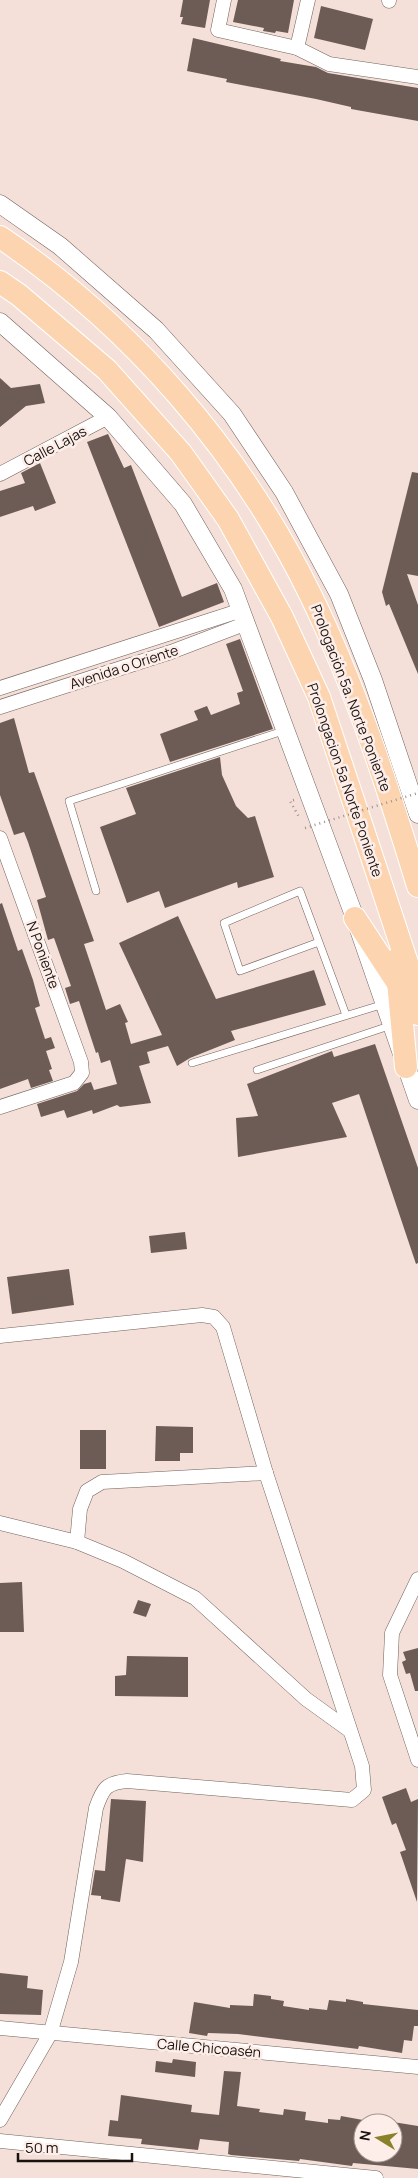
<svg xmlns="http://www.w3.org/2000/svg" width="418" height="2178" font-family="Manrope,sans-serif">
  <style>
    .building { fill: #6d5c56 }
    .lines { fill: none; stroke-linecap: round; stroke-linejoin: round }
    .service-casing { stroke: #72615b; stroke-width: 8 }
    .minor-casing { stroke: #72615b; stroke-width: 15 }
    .tertiary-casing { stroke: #72615b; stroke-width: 19 }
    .primary-casing { stroke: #fff; stroke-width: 24 }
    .path { stroke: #9f908b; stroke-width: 2.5; stroke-dasharray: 1 4; stroke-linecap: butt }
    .service { stroke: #fff; stroke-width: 7 }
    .minor { stroke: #fff; stroke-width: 14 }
    .tertiary { stroke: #fff; stroke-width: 18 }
    .primary { stroke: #fdd4b0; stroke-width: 22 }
    .path-bridge { stroke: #9f908b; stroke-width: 2.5; stroke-dasharray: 1 4; stroke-linecap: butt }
    .labels { text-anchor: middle; stroke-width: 5; stroke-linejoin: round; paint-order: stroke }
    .street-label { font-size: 14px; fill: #191310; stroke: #feeee9 }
  </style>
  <rect width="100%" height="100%" fill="#f4e0d9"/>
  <!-- building -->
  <g class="building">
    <polygon points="183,0 210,0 205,28 181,24 183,17 180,17"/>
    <polygon points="238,0 294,0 288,33 276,31 275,33 263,31 264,28 233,22"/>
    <polygon points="321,6 373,19 365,50 314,38"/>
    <polygon points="193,38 281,59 280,61 316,67 328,73 418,88 418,121 351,109 351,107 316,99 226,82 227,79 187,71"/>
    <polygon points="0,378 11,388 40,384 45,403 26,406 0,427"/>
    <polygon points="108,434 124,468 131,465 182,597 217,583 224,602 159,627 87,442"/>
    <polygon points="40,463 56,503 35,511 33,506 0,517 0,491 25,483 21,473"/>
    <polygon points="412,472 418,473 418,576 407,574 418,605 418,674 389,604 386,606 382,592"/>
    <polygon points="240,639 273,729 170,762 160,734 198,720 194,711 207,706 211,715 240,704 237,693 243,691 226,644"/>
    <polygon points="14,718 29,773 34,772 94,941 84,944 106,1010 120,1004 128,1022 125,1023 131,1044 162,1035 119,943 178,916 216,999 314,970 326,1005 231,1031 235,1040 190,1058 177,1066 168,1046 147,1052 150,1063 139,1066 151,1103 120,1107 117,1105 93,1114 92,1110 67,1118 64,1110 41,1117 37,1104 77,1091 84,1084 91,1082 94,1090 117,1084 110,1060 101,1063 98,1052 96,1053 79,1001 70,1004 65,988 71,986 54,938 48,940 40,911 37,900 46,897 28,842 24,832 14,835 0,795 0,723"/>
    <polygon points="220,757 222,775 236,806 248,818 255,816 274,877 238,888 237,882 165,908 159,891 127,903 100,827 136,814 126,788"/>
    <polygon points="2,903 18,951 22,949 33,980 40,1006 35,1008 45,1039 51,1037 55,1048 46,1051 52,1069 49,1070 53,1081 31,1088 28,1079 0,1089 0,904"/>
    <polygon points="375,1044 418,1168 418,1263 416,1264 359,1094 332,1103 347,1137 238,1157 236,1118 258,1116 247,1084 332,1051 334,1057"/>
    <polygon points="185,1232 187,1249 151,1253 149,1236"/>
    <polygon points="69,1269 74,1305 12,1314 7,1277"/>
    <polygon points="156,1426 193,1427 193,1453 180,1453 180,1461 155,1461"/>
    <rect x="80" y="1430" width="26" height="39"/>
    <polygon points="22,1582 24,1632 0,1632 0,1583"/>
    <polygon points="138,1600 151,1604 146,1617 133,1613"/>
    <polygon points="418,1648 418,1691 415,1691 410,1673 406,1674 402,1662 406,1660 403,1652"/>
    <polygon points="127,1656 188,1657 188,1697 115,1696 115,1676 126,1675"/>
    <polygon points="406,1788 411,1802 418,1799 417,1902 400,1852 406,1850 396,1823 392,1825 382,1797"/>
    <polygon points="111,1799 146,1801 143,1862 126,1859 120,1902 101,1899 101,1896 91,1895 95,1870 105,1871"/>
    <polygon points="0,1973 28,1976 27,1988 43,1990 41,2015 0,2014"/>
    <polygon points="254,1994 271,1996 271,1999 284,2001 283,2006 309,2010 309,2008 327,2010 329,2000 346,2002 346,1999 363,2002 363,2004 418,2010 418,2026 414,2026 412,2041 404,2040 402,2053 359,2046 358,2049 238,2034 208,2033 207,2036 189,2033 194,2002 230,2008 230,2005 253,2006"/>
    <polygon points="173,2059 196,2062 195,2077 155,2072 156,2061 172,2063"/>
    <polygon points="224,2071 241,2072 237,2106 260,2109 259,2112 283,2115 284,2109 306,2112 305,2120 328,2123 328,2119 340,2120 341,2116 363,2120 363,2153 393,2153 393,2122 418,2126 418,2169 353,2163 352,2166 300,2159 299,2161 231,2155 228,2154 229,2142 200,2139 198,2150 141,2144 142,2139 108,2136 110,2120 118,2121 121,2095 192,2105 191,2112 219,2115"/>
  </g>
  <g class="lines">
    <!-- service casing -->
    <g class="service-casing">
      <g id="service">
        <polyline points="96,891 69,801 286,730"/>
        <polyline points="319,942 240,971 224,923 300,891 346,1015"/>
        <polyline points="192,1063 384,1004"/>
        <polyline points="257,1070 392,1025"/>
      </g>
    </g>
    <!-- minor casing -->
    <g class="minor-casing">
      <g id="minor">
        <polyline points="224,0 218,30 297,48 329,64 418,77"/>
        <polyline points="389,1 389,0"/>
        <polyline points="297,48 308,0"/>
        <polyline points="0,474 108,417"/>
        <polyline points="0,688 242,610"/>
        <polyline points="0,707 171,652 247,623"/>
        <polyline points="0,838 81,1062 82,1073 74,1083 0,1107"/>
        <path d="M0 1336 202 1315 214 1317 223 1327 266 1473 362 1766 364 1790 352 1800 127 1781C106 1783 103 1788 96 1808L71 1962 50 2034 0 2120"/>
        <polyline points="0,1523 77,1542 123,1561 195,1598 306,1699 349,1730"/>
        <polyline points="77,1542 80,1509 87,1491 102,1482 266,1473"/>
        <polyline points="418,1579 392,1633 390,1675 418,1760"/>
        <polyline points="0,2028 418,2067"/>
        <polyline points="0,2141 376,2178"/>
      </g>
    </g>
    <!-- tertiary casing -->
    <g class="tertiary-casing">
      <g id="tertiary">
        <polyline points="0,204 60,246 156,330 232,414 284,492 339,594 373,680 418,814"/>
        <polyline points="0,322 108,417 183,504 233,589 355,918 418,1100"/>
      </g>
    </g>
    <!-- primary casing -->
    <g class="primary-casing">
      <g id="primary">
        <path d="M0 237C132 326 241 452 311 596 356 688 388 788 418 886"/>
        <polyline points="0,282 19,295 107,370 181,453 228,519 282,617 319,697 418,996"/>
        <polyline points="355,918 418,1014"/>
        <polyline points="396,960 406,1067"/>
      </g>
    </g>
    <!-- path -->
    <polyline class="path" points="294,800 290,801 299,817"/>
    <!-- service -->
    <use href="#service" class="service"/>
    <!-- minor -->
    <use href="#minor" class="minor"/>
    <!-- tertiary -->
    <use href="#tertiary" class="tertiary"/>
    <!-- primary -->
    <use href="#primary" class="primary"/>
    <!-- path-bridge -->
    <polyline class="path-bridge" points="305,828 418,793"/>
  </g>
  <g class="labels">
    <!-- street labels -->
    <g class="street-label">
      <text transform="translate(55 446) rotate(-28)" y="5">Calle Lajas</text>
      <text transform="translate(124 667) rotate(-18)" y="5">Avenida o Oriente</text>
      <text transform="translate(351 698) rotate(69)" y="5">Prologación 5a. Norte Poniente</text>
      <text transform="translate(345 780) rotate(71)" y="5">Prolongacion 5a Norte Poniente</text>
      <text transform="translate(43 955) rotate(70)" y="5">N Poniente</text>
      <text transform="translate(209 2048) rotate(5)" y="5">Calle Chicoasén</text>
    </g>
  </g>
  <!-- north arrow -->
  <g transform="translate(378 2138) rotate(280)"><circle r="24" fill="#feeee9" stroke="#a29692"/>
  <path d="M0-4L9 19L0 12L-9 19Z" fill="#89822a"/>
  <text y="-8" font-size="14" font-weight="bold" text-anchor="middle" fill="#191310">N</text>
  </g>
  <!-- scale -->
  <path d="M18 2153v8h114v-8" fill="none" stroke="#191310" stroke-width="2.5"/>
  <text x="25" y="2153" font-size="15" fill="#191310" stroke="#feeee9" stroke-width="4" paint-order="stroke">50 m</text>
</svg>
